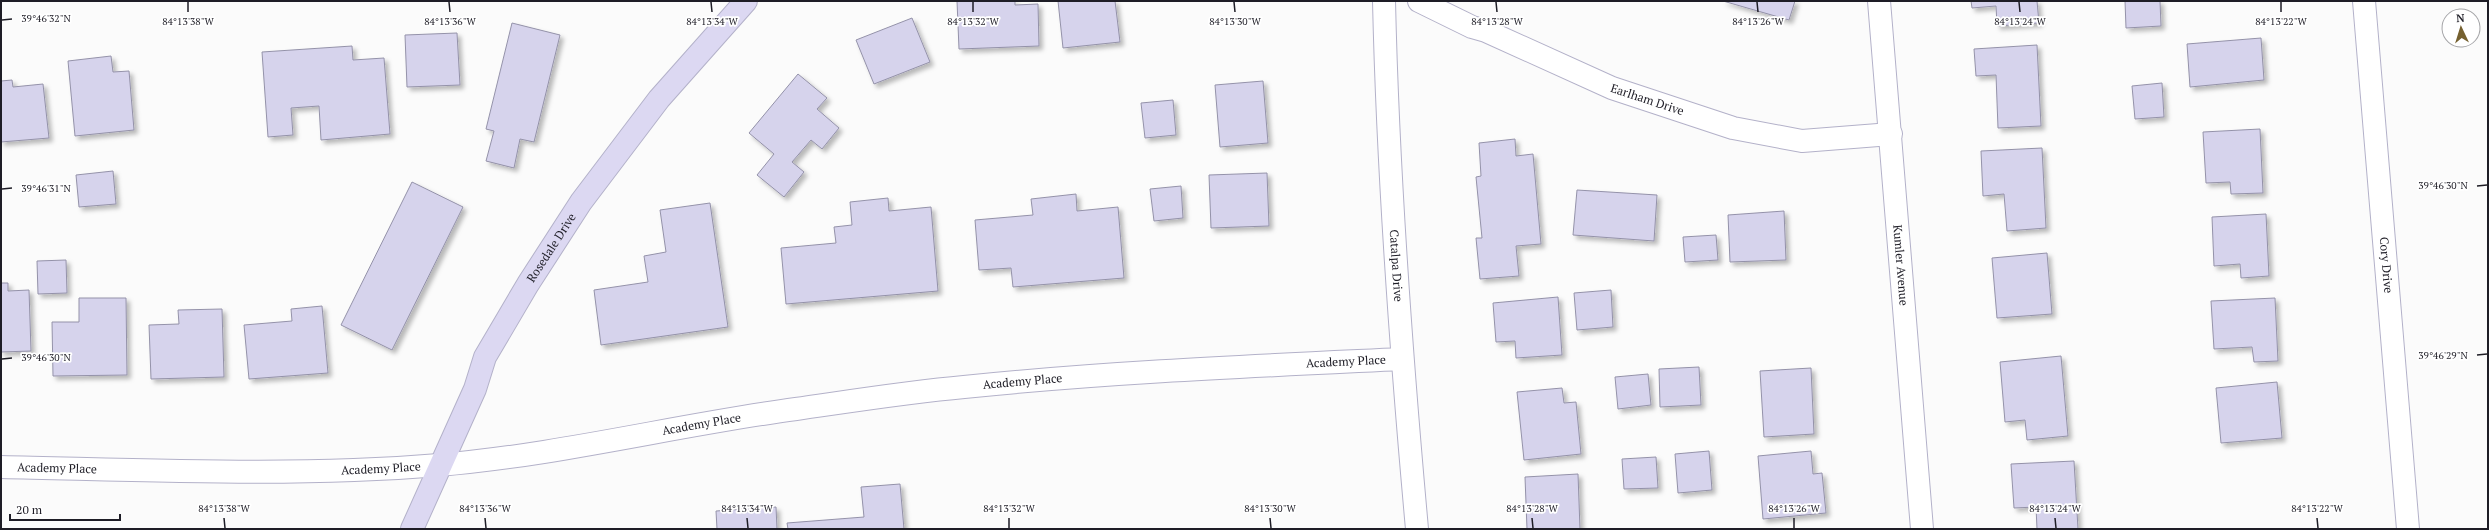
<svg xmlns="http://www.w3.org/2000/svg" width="2489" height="530" font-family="'PT Serif',serif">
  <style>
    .building { fill: #d6d3ec; stroke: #9492a9; filter: url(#shadow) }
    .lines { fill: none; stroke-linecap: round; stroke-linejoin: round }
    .street-casing { stroke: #b3b1c9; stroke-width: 24 }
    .secondary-casing { stroke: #b3b1c9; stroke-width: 24 }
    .street { stroke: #fff; stroke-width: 22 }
    .secondary { stroke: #dcd8f2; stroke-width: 22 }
    .ticks { fill: none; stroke: #1e1d26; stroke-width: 1.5 }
    .labels { text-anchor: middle; stroke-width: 3.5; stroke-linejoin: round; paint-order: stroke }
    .street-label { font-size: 12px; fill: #1e1d26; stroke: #fff }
    .ticks-label { font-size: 10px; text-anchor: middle; fill: #1e1d26; stroke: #fff; stroke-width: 3.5; stroke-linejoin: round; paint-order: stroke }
  </style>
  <defs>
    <filter id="shadow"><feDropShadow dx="3.5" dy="3.5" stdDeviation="2" flood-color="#0004"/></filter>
  </defs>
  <rect width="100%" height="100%" fill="#fbfbfb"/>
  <!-- building -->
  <g class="building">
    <polygon points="957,1 1015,1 1015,5 1038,4 1039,46 959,49"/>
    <polygon points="1058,1 1115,1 1120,42 1063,48"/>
    <polygon points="1723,1 1795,1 1789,20"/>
    <polygon points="1971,1 2037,1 2039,23 1997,26 1996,6 1972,8"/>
    <polygon points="2125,1 2160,1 2161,26 2126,28"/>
    <polygon points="912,18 930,62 874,84 856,40"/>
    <polygon points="512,23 560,35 534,142 520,139 514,168 486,161 494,131 486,129"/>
    <polygon points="457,33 460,85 407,87 405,35"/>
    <polygon points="2261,38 2264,80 2190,87 2187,44"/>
    <polygon points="2037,45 2041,126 1998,128 1996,75 1976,76 1974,49"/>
    <polygon points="352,46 353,60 384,58 390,134 321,140 319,106 291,108 293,135 268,137 262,52"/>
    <polygon points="111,56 113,72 129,71 134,130 75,136 68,61"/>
    <polygon points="798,74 827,98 817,109 839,128 822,149 811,140 792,162 804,172 784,197 757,175 774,154 749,133"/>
    <polygon points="12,80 13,87 43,84 49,138 1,142 1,81"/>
    <polygon points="1263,81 1268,143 1220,147 1215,85"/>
    <polygon points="2162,83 2164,117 2135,119 2132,86"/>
    <polygon points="1173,100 1176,135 1145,138 1141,103"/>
    <polygon points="2260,129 2263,193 2231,194 2230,182 2206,183 2203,132"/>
    <polygon points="1515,139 1516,156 1533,154 1541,244 1516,246 1519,276 1480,279 1476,238 1482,238 1476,177 1481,176 1479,143"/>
    <polygon points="2042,148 2046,228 2007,231 2004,194 1983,196 1981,151"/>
    <polygon points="113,171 116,204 79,207 76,175"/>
    <polygon points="1267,173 1269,226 1211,228 1209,175"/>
    <polygon points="412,182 463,207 392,350 341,325"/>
    <polygon points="1181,186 1183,218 1154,221 1150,189"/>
    <polygon points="1577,190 1657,195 1654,241 1573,235"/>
    <polygon points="1076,194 1077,211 1118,207 1124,278 1013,287 1011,268 979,270 975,220 1033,215 1031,199"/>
    <polygon points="888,198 889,211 931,207 938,291 786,304 781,248 836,243 834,227 852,225 850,202"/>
    <polygon points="710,203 728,327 601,345 594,290 648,282 644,256 666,252 660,210"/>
    <polygon points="1784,211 1786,260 1730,262 1728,215"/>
    <polygon points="2266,214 2269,276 2241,278 2240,264 2214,266 2212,217"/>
    <polygon points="1716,235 1718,260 1685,262 1683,237"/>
    <polygon points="2047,253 2052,314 1997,318 1992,258"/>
    <polygon points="66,260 67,293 38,294 37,261"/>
    <polygon points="1,283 8,283 8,291 29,290 31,351 1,352"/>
    <polygon points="1611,290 1613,327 1577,330 1574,293"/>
    <polygon points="1558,297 1562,355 1516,358 1515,341 1496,342 1493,303"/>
    <polygon points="79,298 126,298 127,375 53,376 52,322 79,322"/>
    <polygon points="2275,298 2278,361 2254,362 2252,347 2214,349 2211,301"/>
    <polygon points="322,306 328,373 249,379 244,325 292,321 291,309"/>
    <polygon points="222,309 224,377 151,379 149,325 179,324 178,310"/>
    <polygon points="2061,356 2068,436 2027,440 2025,420 2005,422 2000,362"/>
    <polygon points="1699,367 1701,405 1660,407 1659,369"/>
    <polygon points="1811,368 1814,434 1764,437 1760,371"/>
    <polygon points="1648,374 1651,405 1618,409 1615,377"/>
    <polygon points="2277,382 2282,438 2221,443 2216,388"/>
    <polygon points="1562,388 1564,403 1576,402 1581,454 1524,460 1517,392"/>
    <polygon points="1709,451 1712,490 1678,493 1675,454"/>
    <polygon points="1811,451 1813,474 1822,473 1826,513 1763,519 1758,456"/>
    <polygon points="1656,457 1658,488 1624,489 1622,459"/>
    <polygon points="2074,461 2078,529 2037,529 2036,507 2014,508 2011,464"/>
    <polygon points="1578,474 1580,529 1527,529 1525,477"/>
    <polygon points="900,484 904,529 788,529 787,523 864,517 861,487"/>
    <polygon points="776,507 777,529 717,529 716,511"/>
  </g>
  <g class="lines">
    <!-- street casing -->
    <g class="street-casing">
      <g id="street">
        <path id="s1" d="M1384 1C1388 178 1401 353 1417 529"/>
        <path id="s2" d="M1419 1 1472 27 1486 31 1612 88 1733 128 1802 141 1891 134"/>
        <path id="s3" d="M1879 1 1922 529"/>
        <path id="s4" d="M2364 1 2408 529"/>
        <path id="s5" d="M1 467C147 470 294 477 439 465 559 455 677 425 796 409 852 401 908 392 964 387 1110 372 1256 366 1402 359"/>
      </g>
    </g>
    <!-- secondary casing -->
    <g class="secondary-casing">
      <g id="secondary">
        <path id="s6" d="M412 529 475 389 485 357 528 284 581 202 659 99 746 1"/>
      </g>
    </g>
    <!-- street -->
    <use href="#street" class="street"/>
    <!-- secondary -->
    <use href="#secondary" class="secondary"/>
  </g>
  <!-- ticks -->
  <path class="ticks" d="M188 2V12M449 2 450 12M711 2 712 12M973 2V12M1234 2 1235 12M1496 2 1497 12M1757 2 1758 12M2019 2 2020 12M2281 2V12M2 20 12 19M2477 186 2487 185M2 189 12 188M2477 355 2487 354M2 359 12 358M224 518 225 528M485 518 486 528M747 518 748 528M1009 518V528M1270 518 1271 528M1532 518 1533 528M1794 518V528M2055 518 2056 528M2317 518 2318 528"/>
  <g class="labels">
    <!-- street labels -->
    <g class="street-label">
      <text dy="4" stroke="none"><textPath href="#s2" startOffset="249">Earlham Drive</textPath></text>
      <text dy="4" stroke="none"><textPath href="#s6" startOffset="315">Rosedale Drive</textPath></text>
      <text dy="4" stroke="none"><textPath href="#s1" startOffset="265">Catalpa Drive</textPath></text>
      <text dy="4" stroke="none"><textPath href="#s3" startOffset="265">Kumler Avenue</textPath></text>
      <text dy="4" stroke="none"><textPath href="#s4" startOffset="265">Cory Drive</textPath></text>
      <text dy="4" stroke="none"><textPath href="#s5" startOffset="1352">Academy Place</textPath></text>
      <text dy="4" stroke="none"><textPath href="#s5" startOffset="1028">Academy Place</textPath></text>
      <text dy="4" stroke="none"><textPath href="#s5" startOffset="704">Academy Place</textPath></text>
      <text dy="4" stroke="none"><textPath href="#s5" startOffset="380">Academy Place</textPath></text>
      <text dy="4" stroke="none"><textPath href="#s5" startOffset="56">Academy Place</textPath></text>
    </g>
  </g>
  <g class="ticks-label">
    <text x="46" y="22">39°46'32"N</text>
    <text x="188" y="25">84°13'38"W</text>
    <text x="450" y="25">84°13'36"W</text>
    <text x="712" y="25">84°13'34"W</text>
    <text x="973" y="25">84°13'32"W</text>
    <text x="1235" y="25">84°13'30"W</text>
    <text x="1497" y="25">84°13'28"W</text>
    <text x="1758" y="25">84°13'26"W</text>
    <text x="2020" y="25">84°13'24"W</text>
    <text x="2281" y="25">84°13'22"W</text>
    <text x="2443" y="189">39°46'30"N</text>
    <text x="46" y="192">39°46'31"N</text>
    <text x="2443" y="359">39°46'29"N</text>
    <text x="46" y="361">39°46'30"N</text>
    <text x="224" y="512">84°13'38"W</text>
    <text x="485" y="512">84°13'36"W</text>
    <text x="747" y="512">84°13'34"W</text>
    <text x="1009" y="512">84°13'32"W</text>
    <text x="1270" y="512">84°13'30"W</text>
    <text x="1532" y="512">84°13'28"W</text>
    <text x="1794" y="512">84°13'26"W</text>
    <text x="2055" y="512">84°13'24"W</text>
    <text x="2317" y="512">84°13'22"W</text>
  </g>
  <!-- border -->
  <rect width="2489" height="530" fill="none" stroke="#1e1d26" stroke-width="4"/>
  <!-- north arrow -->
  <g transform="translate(2461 28) rotate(356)"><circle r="19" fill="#ffffff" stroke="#a5a5a8"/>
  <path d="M0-3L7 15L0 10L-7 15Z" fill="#75602f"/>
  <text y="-6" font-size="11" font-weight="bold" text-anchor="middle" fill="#1e1d26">N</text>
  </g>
  <!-- scale -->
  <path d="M10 514v6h110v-6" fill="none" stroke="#1e1d26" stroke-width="2"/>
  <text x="16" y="514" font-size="12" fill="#1e1d26" stroke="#ffffff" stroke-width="3" paint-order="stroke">20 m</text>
</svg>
